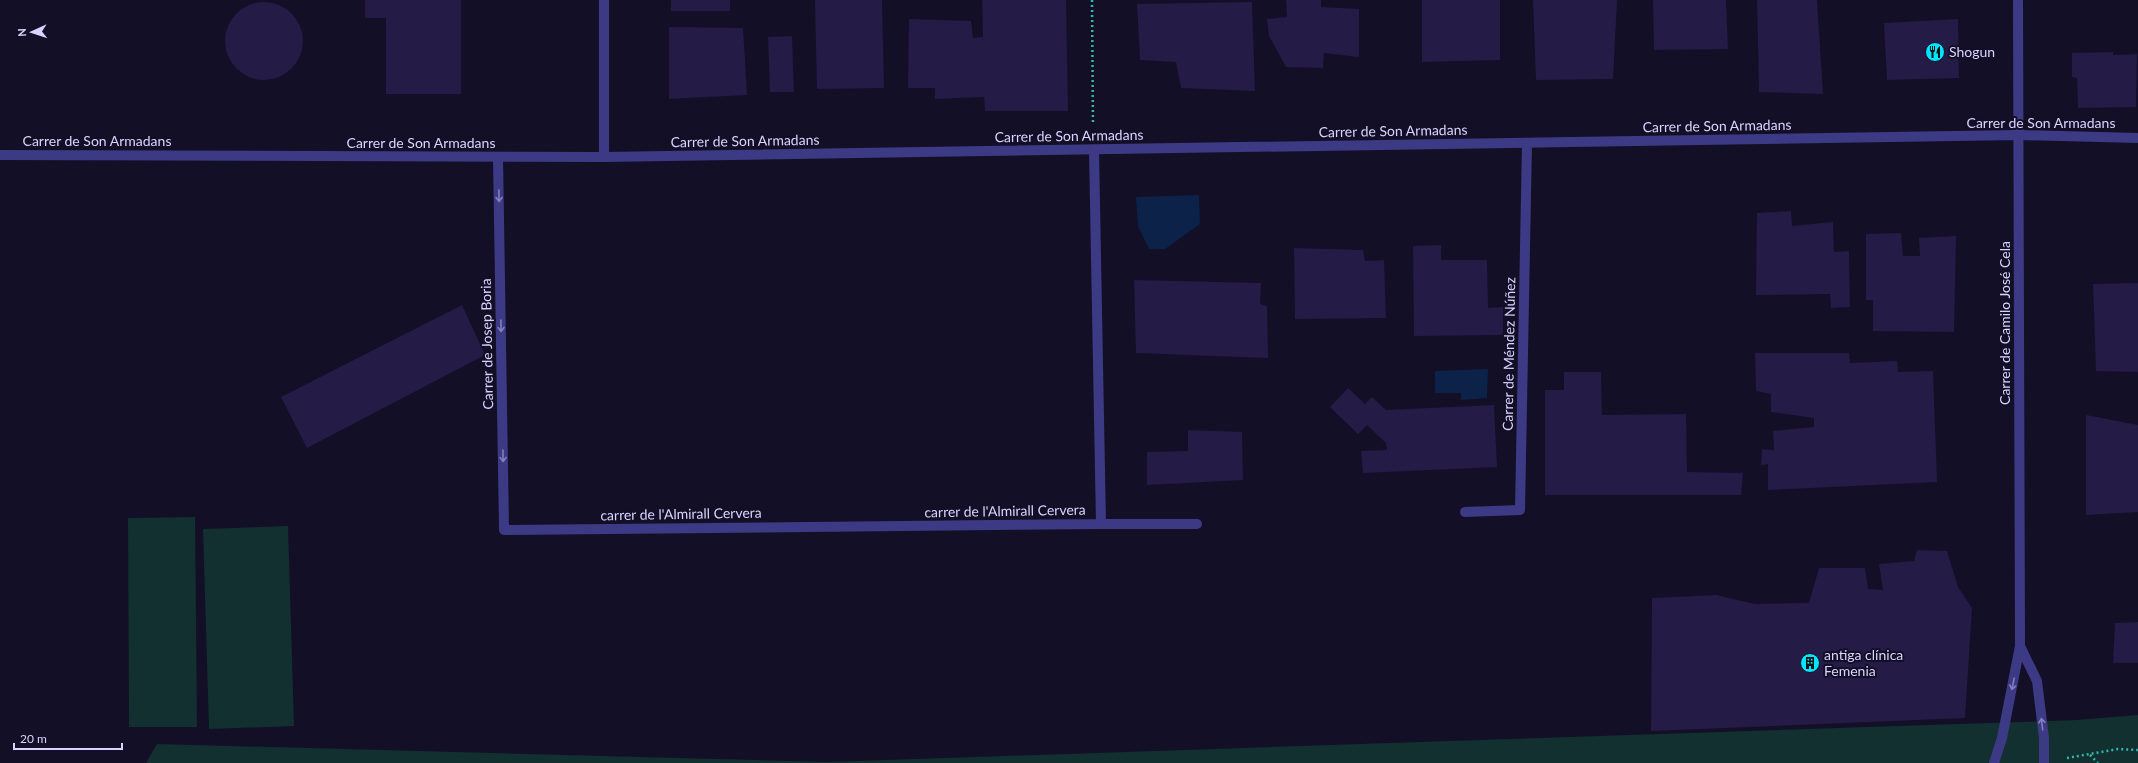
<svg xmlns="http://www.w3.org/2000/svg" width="2138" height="763" font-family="Lato,sans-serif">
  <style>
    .green { fill: #12302f }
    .water { fill: #0c2248 }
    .building { fill: #241b47 }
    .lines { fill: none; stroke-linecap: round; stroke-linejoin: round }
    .path { stroke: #2fb8b0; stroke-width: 2.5; stroke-dasharray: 2 3; stroke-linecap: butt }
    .minor { stroke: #3d3a85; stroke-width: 10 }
    .oneway { stroke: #837fbc }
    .labels { text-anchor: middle; stroke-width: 4; stroke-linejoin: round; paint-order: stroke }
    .poi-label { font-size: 14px; fill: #d9d4ff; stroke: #130f26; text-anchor: start }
    .street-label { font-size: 14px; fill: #d9d4ff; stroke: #130f26 }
  </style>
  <rect width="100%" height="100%" fill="#130f26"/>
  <!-- green -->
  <g class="green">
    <polygon points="195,517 197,727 129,727 128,518"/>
    <polygon points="288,526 294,726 209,729 203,529"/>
    <polygon points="2138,715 2138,763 146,763 157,744 827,762 2077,720"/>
  </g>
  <!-- water -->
  <g class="water">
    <polygon points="1199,195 1200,224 1165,249 1149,249 1138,226 1136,197"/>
    <polygon points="1488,369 1487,398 1461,400 1461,393 1435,393 1435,371"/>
  </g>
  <!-- building -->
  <g class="building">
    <polygon points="365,0 461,0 461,94 386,94 386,18 365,18"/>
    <rect x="671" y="0" width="59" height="11"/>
    <polygon points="815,0 882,0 884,88 817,89"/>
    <polygon points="982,0 1066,0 1068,111 985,111 984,97 935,99 935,88 908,88 909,19 971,21 973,38 983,37"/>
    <polygon points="1286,0 1321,0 1321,7 1359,9 1359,57 1324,53 1323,68 1286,67 1269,36 1267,19 1287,17"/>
    <polygon points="1422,0 1500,0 1500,60 1422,62"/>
    <polygon points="1533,0 1617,0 1613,79 1536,80"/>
    <polygon points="1653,0 1726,0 1728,49 1654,50"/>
    <polygon points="1757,0 1817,0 1823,94 1759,92"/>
    <circle cx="264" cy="41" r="39"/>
    <polygon points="1252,2 1255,91 1181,88 1176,62 1140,60 1137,4"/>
    <polygon points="1958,19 1959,78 1887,80 1884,23"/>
    <polygon points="669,27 743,28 747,95 669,99"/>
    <polygon points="792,36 794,92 770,92 768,37"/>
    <polygon points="2113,52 2113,55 2137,54 2136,107 2078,108 2077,78 2072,77 2072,53"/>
    <polygon points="1791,211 1792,226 1833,222 1834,252 1849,251 1850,307 1831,308 1830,294 1756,295 1757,213"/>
    <polygon points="1901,233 1903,256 1920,256 1919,238 1956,236 1954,332 1873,331 1873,300 1866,300 1866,234"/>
    <polygon points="1441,245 1441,260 1487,260 1488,308 1503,307 1503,335 1414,336 1413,246"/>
    <polygon points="1294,248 1363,250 1365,261 1384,260 1386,318 1295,319"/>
    <polygon points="1134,280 1261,283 1260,304 1267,306 1268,358 1136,353"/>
    <polygon points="2138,283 2138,372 2096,371 2093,284"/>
    <polygon points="462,305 485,355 307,448 281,397"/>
    <polygon points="1755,353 1849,353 1850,363 1897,361 1898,372 1933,371 1937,482 1768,490 1768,464 1761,465 1762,449 1774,450 1773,431 1814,427 1814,418 1771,412 1771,394 1756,391"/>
    <polygon points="1564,372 1601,372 1602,415 1686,414 1687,472 1743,473 1741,495 1545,495 1545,390 1564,390"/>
    <polygon points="1348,388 1365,404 1372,397 1386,410 1494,405 1497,467 1363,473 1361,451 1387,450 1386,443 1367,425 1358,434 1330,407"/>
    <polygon points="2086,415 2138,425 2138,512 2086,515"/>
    <polygon points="1188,430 1242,432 1243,480 1147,485 1147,452 1188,451"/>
    <polygon points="1917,550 1947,551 1958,587 1972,608 1965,718 1651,731 1652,598 1716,595 1755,604 1809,603 1819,568 1865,568 1868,589 1883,590 1879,564 1914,561"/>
    <polygon points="2138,622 2138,663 2113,663 2115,623"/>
  </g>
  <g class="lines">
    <!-- path -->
    <g class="path">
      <polyline points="1092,0 1093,125"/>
      <polyline points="2090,755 2098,763"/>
      <polyline points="2067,758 2118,749 2138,750"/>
    </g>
    <!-- minor -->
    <g class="minor">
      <polyline points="604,0 604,157"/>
      <polyline points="0,155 604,157 2019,135 2138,138"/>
      <polyline points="498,157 504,530 1101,524 1094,150"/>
      <polyline points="1465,512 1520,510 1527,143"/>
      <polyline points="1101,524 1197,524"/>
      <polyline points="2020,646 2037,681 2044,738 2044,763"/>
      <polyline points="1994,763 2002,738 2020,646 2018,0"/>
    </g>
  </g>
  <!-- one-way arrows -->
  <defs><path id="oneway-shaft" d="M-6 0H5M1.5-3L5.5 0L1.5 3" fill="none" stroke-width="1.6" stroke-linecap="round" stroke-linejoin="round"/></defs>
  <g class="oneway">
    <use href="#oneway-shaft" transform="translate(499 196) rotate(89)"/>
    <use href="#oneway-shaft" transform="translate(501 326) rotate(89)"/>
    <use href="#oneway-shaft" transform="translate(503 456) rotate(89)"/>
    <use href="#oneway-shaft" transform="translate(2013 684) rotate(101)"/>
    <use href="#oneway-shaft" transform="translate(2042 724) rotate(-97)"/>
  </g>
  <!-- icons -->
  <defs>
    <g id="restaurant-disc" transform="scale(1)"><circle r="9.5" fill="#00e5ff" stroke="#130f26"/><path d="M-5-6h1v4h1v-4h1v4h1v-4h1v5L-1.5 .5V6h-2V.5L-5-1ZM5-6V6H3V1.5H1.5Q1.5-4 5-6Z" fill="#111"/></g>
    <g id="building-disc" transform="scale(1)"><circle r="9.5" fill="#00e5ff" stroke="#130f26"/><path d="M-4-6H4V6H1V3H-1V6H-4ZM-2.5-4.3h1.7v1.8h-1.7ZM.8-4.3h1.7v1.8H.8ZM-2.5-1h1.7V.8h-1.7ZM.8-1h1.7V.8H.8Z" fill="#111"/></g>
  </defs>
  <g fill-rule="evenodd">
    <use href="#restaurant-disc" x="1935" y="52"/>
    <use href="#building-disc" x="1810" y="663"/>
  </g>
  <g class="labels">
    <!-- poi labels -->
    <g class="poi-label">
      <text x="1949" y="57">Shogun</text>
      <text x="1824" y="660">antiga clínica<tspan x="1824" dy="16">Femenia</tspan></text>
    </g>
    <!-- street labels -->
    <g class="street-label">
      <text x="2041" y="128">Carrer de Son Armadans</text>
      <text transform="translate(1717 126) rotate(-1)" y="5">Carrer de Son Armadans</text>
      <text transform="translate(1393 131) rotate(-1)" y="5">Carrer de Son Armadans</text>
      <text transform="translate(1069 136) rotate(-1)" y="5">Carrer de Son Armadans</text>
      <text x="97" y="146">Carrer de Son Armadans</text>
      <text transform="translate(745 141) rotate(-1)" y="5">Carrer de Son Armadans</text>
      <text x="421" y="148">Carrer de Son Armadans</text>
      <text transform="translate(2005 323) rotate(-90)" y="5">Carrer de Camilo José Cela</text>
      <text transform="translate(487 344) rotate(-91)" y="5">Carrer de Josep Boria</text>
      <text transform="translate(1509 354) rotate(-89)" y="5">Carrer de Méndez Núñez</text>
      <text transform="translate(1005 511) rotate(-1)" y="5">carrer de l'Almirall Cervera</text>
      <text transform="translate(681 514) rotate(-1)" y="5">carrer de l'Almirall Cervera</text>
    </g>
  </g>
  <!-- north arrow -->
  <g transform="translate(32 32) rotate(267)" stroke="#130f26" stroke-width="3" paint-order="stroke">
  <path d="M0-3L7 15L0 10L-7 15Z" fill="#d9d4ff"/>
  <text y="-6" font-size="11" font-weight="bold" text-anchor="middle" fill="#d9d4ff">N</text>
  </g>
  <!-- scale -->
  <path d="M14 743v6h108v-6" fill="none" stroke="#d9d4ff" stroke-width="2"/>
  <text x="20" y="743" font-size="12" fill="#d9d4ff" stroke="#130f26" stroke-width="3" paint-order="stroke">20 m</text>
</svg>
